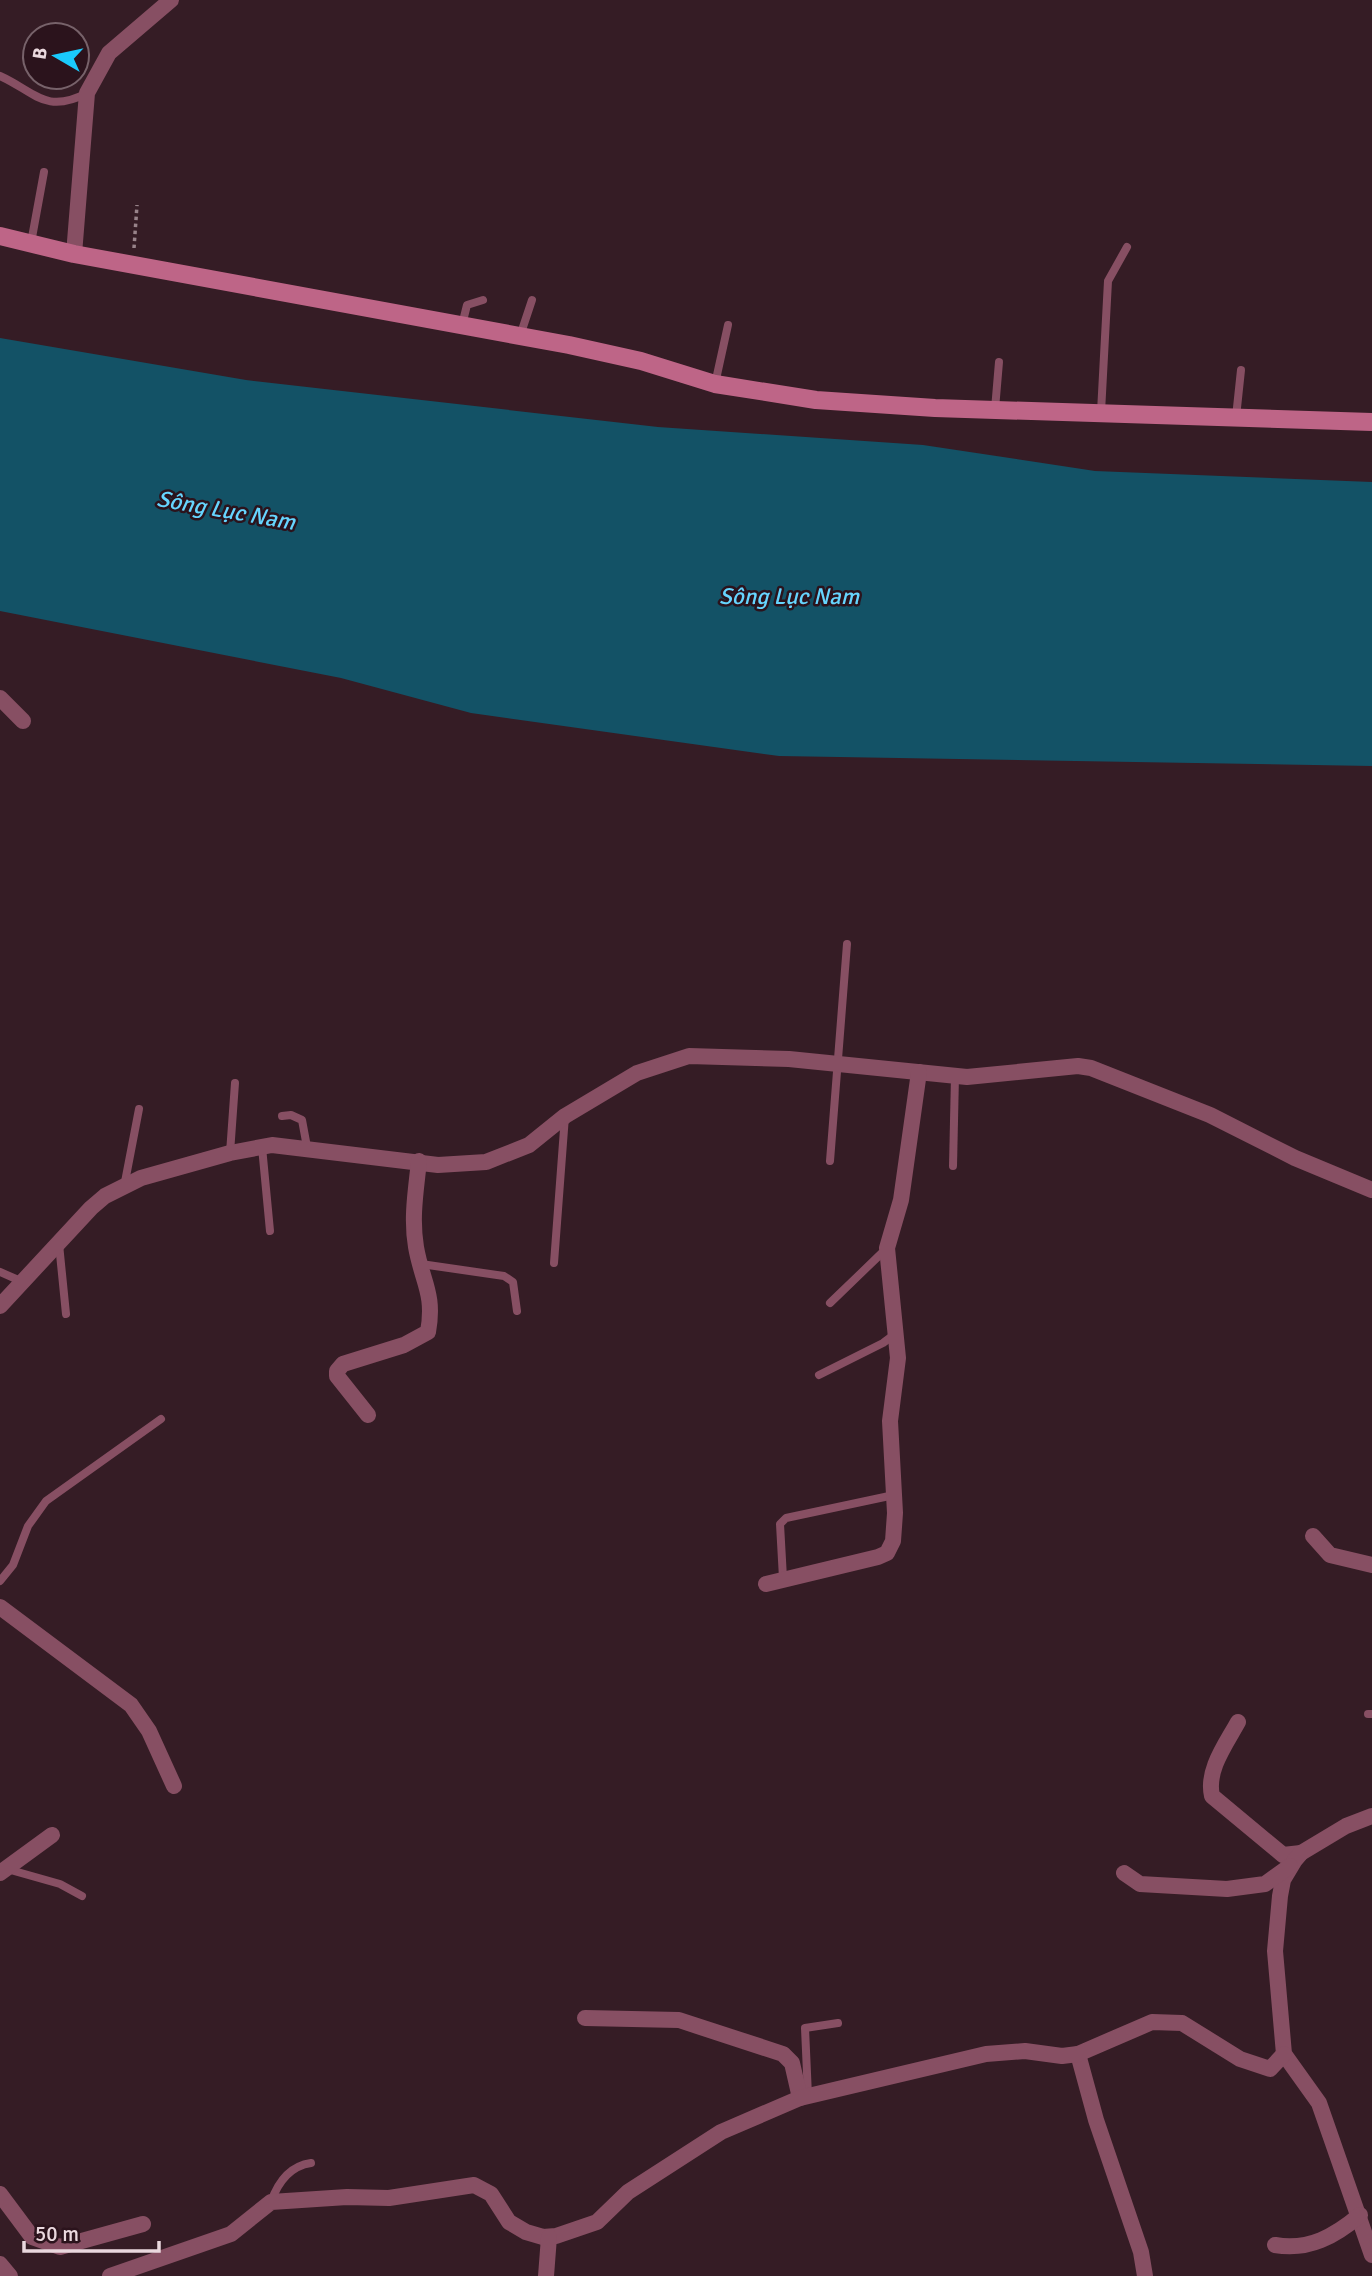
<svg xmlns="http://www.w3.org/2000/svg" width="1372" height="2276" font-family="Signika,sans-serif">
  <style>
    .water { fill: #135266 }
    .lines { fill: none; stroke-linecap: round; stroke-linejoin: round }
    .path { stroke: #98838a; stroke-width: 3.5; stroke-dasharray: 3.5 3.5; stroke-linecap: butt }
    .lane { stroke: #874f63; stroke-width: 8 }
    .street { stroke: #874f63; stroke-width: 16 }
    .secondary { stroke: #be6587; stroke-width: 18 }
    .labels { text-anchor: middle; stroke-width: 5; stroke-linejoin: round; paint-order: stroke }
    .water-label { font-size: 23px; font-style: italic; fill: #66d5fe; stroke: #2b131c }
  </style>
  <rect width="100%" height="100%" fill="#351c25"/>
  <!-- water -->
  <polygon class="water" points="0,338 246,380 658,427 923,445 1095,471 1372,482 1372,766 779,756 471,713 341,678 0,611"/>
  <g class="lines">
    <!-- path -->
    <polyline class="path" points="134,248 137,205"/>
    <!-- lane -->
    <g class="lane">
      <path d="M0 76C34 91 45 115 87 93"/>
      <polyline points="31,243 44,172"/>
      <polyline points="462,325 467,305 483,300"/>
      <polyline points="520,336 532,300"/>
      <polyline points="715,384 728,325"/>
      <polyline points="995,409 999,362"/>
      <polyline points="1101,412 1108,281 1127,247"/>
      <polyline points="1236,417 1241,370"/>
      <polyline points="282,1116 291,1115 302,1120 307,1147"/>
      <polyline points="262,1147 270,1231"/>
      <polyline points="230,1153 235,1083"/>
      <polyline points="830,1161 847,944"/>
      <polyline points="953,1166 955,1076"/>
      <polyline points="124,1187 139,1109"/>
      <polyline points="59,1244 66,1314"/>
      <polyline points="554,1263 565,1116"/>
      <polyline points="421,1264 504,1276 513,1282 517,1311"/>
      <polyline points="0,1272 23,1282"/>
      <polyline points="830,1303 886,1249"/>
      <polyline points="819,1375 883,1343 895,1334"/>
      <polyline points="783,1578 780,1524 786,1518 894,1495"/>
      <polyline points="0,1581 13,1565 28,1526 46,1501 161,1419"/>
      <polyline points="1368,1714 1372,1714"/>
      <polyline points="7,1869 60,1884 82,1896"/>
      <polyline points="808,2096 805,2028 838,2023"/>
      <path d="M271 2202C278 2182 290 2166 311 2163"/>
    </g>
    <!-- street -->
    <g class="street">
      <polyline points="74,254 87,93 109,53 171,0"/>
      <polyline points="0,698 23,721"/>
      <polyline points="0,1306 91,1208 105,1196 141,1178 230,1153 272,1145 438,1165 486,1162 529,1145 565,1116 637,1073 689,1056 789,1059 967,1077 1078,1066 1091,1068 1210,1115 1295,1158 1372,1190"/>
      <path d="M368 1415 337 1376V1371L343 1364 404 1345 428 1332C435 1293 422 1282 416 1247 411 1218 416 1190 419 1161"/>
      <polyline points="1313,1536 1330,1555 1372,1565"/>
      <polyline points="766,1584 878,1557 887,1553 893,1541 895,1513 890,1421 898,1358 887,1248 901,1200 919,1072"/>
      <polyline points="0,1607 131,1705 149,1731 174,1786"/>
      <path d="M1238 1722C1226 1744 1206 1770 1212 1796L1283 1855 1301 1853"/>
      <polyline points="1372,1816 1346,1826 1301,1853 1295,1860 1283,1880 1280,1896 1275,1951 1284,2054 1319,2103 1372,2255"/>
      <polyline points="0,1873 52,1835"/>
      <polyline points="1124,1873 1140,1884 1227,1889 1265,1884 1290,1866"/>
      <polyline points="585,2018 679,2020 783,2054 792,2063 800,2098"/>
      <polyline points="1078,2054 1096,2120 1141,2252 1145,2276"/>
      <polyline points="0,2194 32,2237 60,2247 143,2224"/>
      <path d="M1275 2245C1309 2251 1335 2236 1360 2215"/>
      <polyline points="0,2264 10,2276"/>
      <polyline points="110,2276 231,2234 271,2202 347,2197 389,2198 474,2185 491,2194 509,2222 526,2232 543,2237 556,2236 597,2222 628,2192 721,2132 800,2098 986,2054 1025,2051 1062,2056 1078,2054 1152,2022 1182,2023 1240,2059 1270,2069 1284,2054"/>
      <polyline points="546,2276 549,2237"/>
    </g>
    <!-- secondary -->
    <polyline class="secondary" points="0,236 74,254 569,345 641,361 715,384 816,400 935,408 1372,422"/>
  </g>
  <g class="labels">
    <!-- water labels -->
    <g class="water-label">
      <text transform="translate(226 510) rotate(10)" y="8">Sông Lục Nam</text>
      <text x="789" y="604">Sông Lục Nam</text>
    </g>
  </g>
  <!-- north arrow -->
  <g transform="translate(56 56) rotate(279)"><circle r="33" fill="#2b131c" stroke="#77626a" stroke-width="2"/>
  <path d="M0-5L12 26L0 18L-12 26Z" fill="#1acafc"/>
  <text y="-10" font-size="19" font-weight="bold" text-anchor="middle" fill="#ead8de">B</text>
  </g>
  <!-- scale -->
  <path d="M24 2241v10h135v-10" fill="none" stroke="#ead8de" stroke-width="3.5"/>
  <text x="35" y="2241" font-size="21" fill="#ead8de" stroke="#2b131c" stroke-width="5" paint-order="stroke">50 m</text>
</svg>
